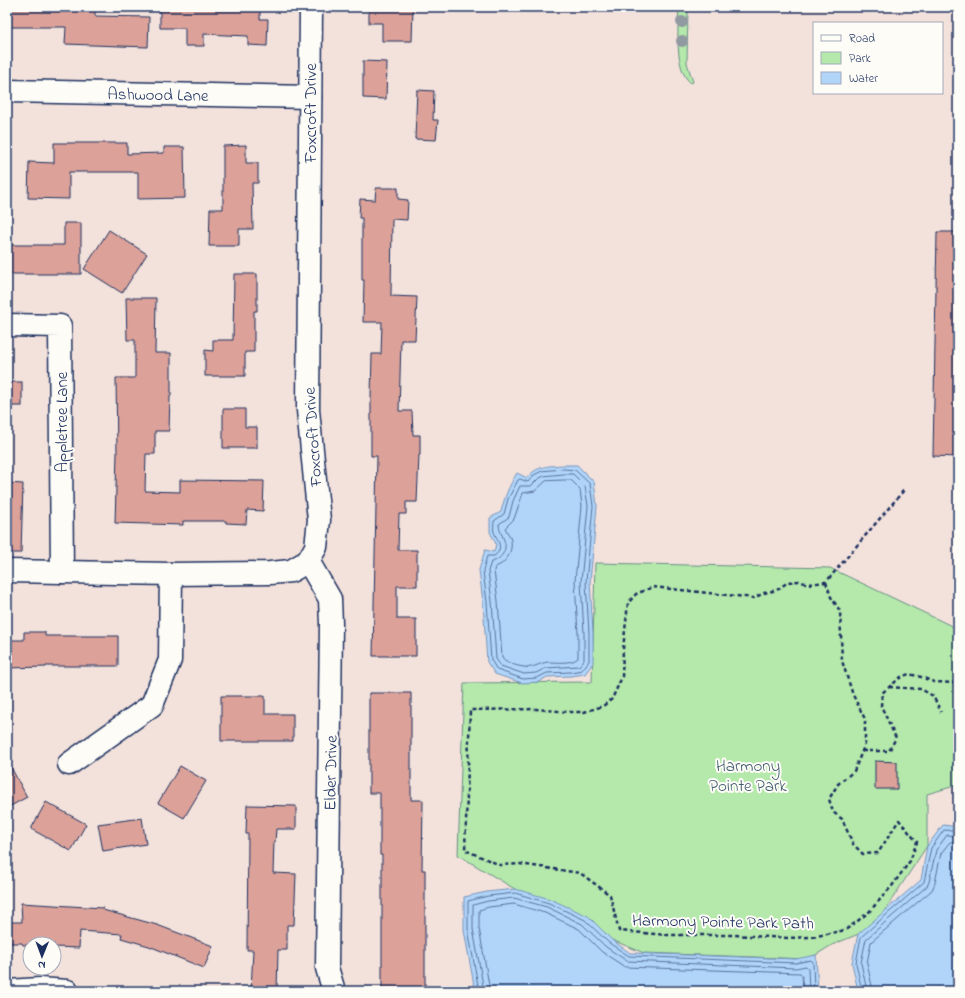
<svg xmlns="http://www.w3.org/2000/svg" width="965" height="998" font-family="'Indie Flower',sans-serif">
  <style>
    .green { fill: #b4e9ab; stroke: #688c84 }
    .water { fill: #b0d5f9; stroke: #7493bb }
    .lines { fill: none; stroke-linecap: round; stroke-linejoin: round }
    .shore { stroke: #57719c; stroke-width: 1 }
    .building { fill: #dca299; stroke: #1b2f5e }
    .minor-casing { stroke: #1b2f5e; stroke-width: 25 }
    .path { stroke: #1b2f5e; stroke-width: 2.5; stroke-dasharray: 4 3; stroke-linecap: butt }
    .minor { stroke: #fdfcf7; stroke-width: 22 }
    .tree { fill: #9199a1 }
    .labels { text-anchor: middle; stroke-width: 4; stroke-linejoin: round; paint-order: stroke }
    .street-label { font-size: 17px; fill: #1b2f5e; stroke: #fdfcf7 }
    .park-label { font-size: 17px; fill: #415e71; stroke: #fdfcf7 }
  </style>
  <rect width="100%" height="100%" fill="#f3e1db"/>
  <filter id="ink" filterUnits="userSpaceOnUse"><feTurbulence type="fractalNoise" baseFrequency=".025" numOctaves="2"/><feDisplacementMap in="SourceGraphic" scale="8" xChannelSelector="R" yChannelSelector="G"/><feConvolveMatrix kernelMatrix="1 2 1 2 8 2 1 2 1" color-interpolation-filters="sRGB"/></filter>
  <g filter="url(#ink)">
    <!-- green -->
    <g class="green">
      <path d="M679 7H688L687 63 693 82 691 83C674 71 678 25 679 7Z"/>
      <polygon points="595,563 830,568 958,629 958,785 927,794 927,846 873,928 832,945 809,959 644,953 575,925 458,855 464,683 592,682"/>
    </g>
    <!-- water -->
    <g class="water">
      <path d="M564 465H577L594 482 597 506 590 582 593 633V663L585 674 571 676 547 677 539 682 522 683 495 674 487 662 483 602 479 570 485 550 494 552 496 544 490 532V518L501 512C504 498 509 486 517 473L527 478C537 465 550 466 564 465Z"/>
      <polygon points="943,825 958,827 958,991 858,991 852,963 858,934 921,880 927,846"/>
      <polygon points="515,889 550,899 588,916 612,940 630,953 796,959 816,955 818,991 475,991 464,930 464,897 487,892"/>
    </g>
    <g class="lines">
      <!-- shore -->
      <g class="shore">
        <path d="M564 469 575 470 590 484 593 506 586 582 589 633V661L582 670 571 672 547 673 537 678 523 679 497 670 491 660 487 602 483 571 487 556H494C505 549 497 540 494 532 493 528 494 524 494 521L504 514 508 499 518 480 520 479 528 482 534 475 542 471Z"/>
        <path d="M564 474H573L585 486 588 506 581 582 584 633V660L579 666 546 668 536 673 524 674 501 666 496 659 492 601 488 571 491 562C501 560 508 550 504 540 502 534 499 531 499 524L509 517 513 501 520 486H531L538 479 544 476Z"/>
        <path d="M564 480H571L580 489 582 506 575 581 578 634V658C572 664 556 662 548 662 539 663 533 669 524 667 516 666 506 663 502 657L498 601 494 571 495 567C506 564 513 552 511 540 510 536 507 532 505 528L514 519 523 493 535 491 546 481Z"/>
        <polyline points="479,991 468,929 468,901 488,896 515,893 549,903 585,920 609,943 629,956 796,963 811,960 813,962 814,991"/>
        <polyline points="484,991 473,929 473,905 488,901 514,898 547,907 582,924 606,947 627,961 796,968 806,966 808,968 809,991"/>
        <polyline points="490,991 479,928 479,910 489,907 514,904 545,913 579,929 602,952 625,967 800,973 802,975 803,991"/>
        <polyline points="862,991 856,963 861,937 924,882 931,848 944,830 958,831"/>
        <polyline points="867,991 861,963 866,939 927,886 929,882 936,850 947,835 958,836"/>
        <polyline points="873,991 867,963 871,942 932,890 935,883 941,853 950,842 958,842"/>
      </g>
    </g>
    <!-- building -->
    <g class="building">
      <polygon points="7,7 95,7 95,16 149,17 148,47 65,44 66,27 7,27"/>
      <polygon points="160,7 260,7 260,19 268,19 267,46 248,45 248,36 204,34 204,46 185,46 185,28 160,28"/>
      <polygon points="369,7 413,7 412,41 382,41 382,23 369,23"/>
      <polygon points="363,61 387,62 386,99 363,98"/>
      <polygon points="417,90 434,91 433,120 438,120 436,140 415,139"/>
      <polygon points="54,143 127,143 127,154 164,153 164,147 184,147 185,198 138,199 138,172 69,172 69,199 28,198 29,162 54,163"/>
      <polygon points="246,145 246,163 258,163 258,183 252,183 253,229 239,229 239,246 209,246 210,209 223,209 223,146"/>
      <polygon points="376,188 398,188 398,199 408,200 407,220 392,219 391,296 417,297 415,340 401,340 399,411 412,411 413,435 420,435 420,455 419,455 417,502 406,502 406,514 399,514 398,550 417,550 417,586 397,586 397,619 416,619 416,656 373,656 377,456 371,456 371,397 372,354 381,354 382,322 363,322 364,280 362,280 362,218 359,218 360,199 375,200"/>
      <polygon points="64,223 81,223 81,274 7,274 7,245 64,245"/>
      <polygon points="109,230 147,254 122,293 84,269"/>
      <polygon points="937,232 958,232 958,457 933,456"/>
      <polygon points="234,274 257,274 257,311 254,311 254,352 245,352 245,376 205,376 205,350 213,351 213,340 233,340"/>
      <polygon points="126,298 156,298 155,353 171,353 171,396 170,396 169,431 155,431 155,454 146,454 145,491 180,492 180,480 264,481 263,511 247,510 246,524 226,523 226,521 183,521 183,525 115,523 117,453 116,378 135,378 135,340 127,340"/>
      <rect x="7" y="382" width="15" height="24"/>
      <polygon points="223,409 245,409 245,427 257,427 257,448 223,448"/>
      <polygon points="7,483 23,484 21,553 7,553"/>
      <polygon points="24,632 45,632 45,636 118,636 118,666 46,666 46,667 7,668 7,640 24,640"/>
      <polygon points="369,693 411,693 411,800 423,800 422,870 425,870 425,991 382,991 382,855 380,855 380,793 369,793"/>
      <polygon points="221,696 265,696 265,714 293,714 293,741 221,741"/>
      <polygon points="7,760 27,797 7,808"/>
      <polygon points="875,761 897,762 897,789 875,789"/>
      <polygon points="180,766 206,781 184,818 158,803"/>
      <polygon points="46,802 86,824 71,851 31,829"/>
      <polygon points="247,805 296,806 296,829 276,829 275,842 274,841 273,873 296,874 294,925 287,925 287,950 278,950 277,991 251,991 253,950 247,950 248,834 246,834"/>
      <polygon points="142,818 146,844 103,851 98,824"/>
      <polygon points="21,903 103,908 103,910 157,925 213,946 204,968 149,946 121,938 122,934 80,931 79,948 54,947 54,944 30,944 30,945 23,945 22,943 7,943 7,922 22,922"/>
    </g>
    <g class="lines">
      <!-- minor casing -->
      <g class="minor-casing">
        <g id="minor">
          <polyline points="7,91 310,97"/>
          <polyline points="7,325 60,326 62,572"/>
          <polyline points="308,561 330,599 331,624 327,968 334,991"/>
          <polyline points="7,571 171,574 270,573 291,571 308,561 316,547 319,520 308,410 311,7"/>
          <polyline points="69,764 152,705 170,660 171,574"/>
          <polyline points="7,991 40,989 67,991"/>
        </g>
      </g>
      <!-- path -->
      <g class="path">
        <polyline points="826,582 831,597 840,611 842,661 853,695 865,719 865,744 854,771 838,784 829,799 833,812 842,819 853,844 863,854 878,853 899,820 917,842 910,861 892,886 869,912 846,930 812,937 788,938 733,935 667,935 619,931 610,895 580,873 520,864 500,865 465,850 470,710 536,709 569,712 584,712 603,706 612,699 622,677 623,649 628,603 636,594 653,587 754,598 764,593 777,590 788,582 799,581 808,584 826,582 904,490"/>
        <polyline points="889,687 921,689 933,696 941,712"/>
        <polyline points="862,751 889,751 896,738 881,706 882,693 901,677 909,674 921,677 934,682 958,683"/>
      </g>
      <!-- minor -->
      <use href="#minor" class="minor"/>
    </g>
    <!-- trees -->
    <g class="tree">
      <circle cx="682" cy="22" r="6"/>
      <circle cx="682" cy="41" r="6"/>
    </g>
  </g>
  <g class="labels">
    <!-- street labels -->
    <g class="street-label">
      <text transform="translate(158 94) rotate(1)" y="6">Ashwood Lane</text>
      <text transform="translate(310 113) rotate(-90)" y="6">Foxcroft Drive</text>
      <text transform="translate(61 422) rotate(-90)" y="6">Appletree Lane</text>
      <text transform="translate(312 437) rotate(-94)" y="6">Foxcroft Drive</text>
      <text transform="translate(330 773) rotate(-89)" y="6">Elder Drive</text>
      <text transform="translate(723 921) rotate(1)" y="6">Harmony Pointe Park Path</text>
    </g>
    <!-- park labels -->
    <g class="park-label">
      <text x="748" y="771">Harmony<tspan x="748" dy="20">Pointe Park</tspan></text>
    </g>
  </g>
  <!-- margin -->
  <rect width="965" height="998" fill="none" stroke="#fdfcf7" stroke-width="24"/>
  <rect x="12" y="12" width="941" height="974" fill="none" stroke="#1b2f5e" stroke-width="1.5" filter="url(#ink)"/>
  <!-- legend -->
  <rect x="813" y="22" width="130" height="72" fill="#fdfcf7" stroke="#a3aaba"/>
  <rect x="821" y="35" width="20" height="6" fill="#fdfcf7" stroke="#a3aaba"/>
  <text x="849" y="42" font-size="12" fill="#1b2f5e">Road</text>
  <rect x="821" y="52" width="20" height="12" fill="#b4e9ab" stroke="#a3aaba"/>
  <text x="849" y="62" font-size="12" fill="#1b2f5e">Park</text>
  <rect x="821" y="72" width="20" height="12" fill="#b0d5f9" stroke="#a3aaba"/>
  <text x="849" y="82" font-size="12" fill="#1b2f5e">Water</text>
  <!-- north arrow -->
  <g transform="translate(42 956) rotate(181)"><circle r="19" fill="#fdfcf7" stroke="#a3aaba"/>
  <path d="M0-3L7 15L0 10L-7 15Z" fill="#1b2f5e"/>
  <text y="-6" font-size="11" font-weight="bold" text-anchor="middle" fill="#1b2f5e">N</text>
  </g>
</svg>
